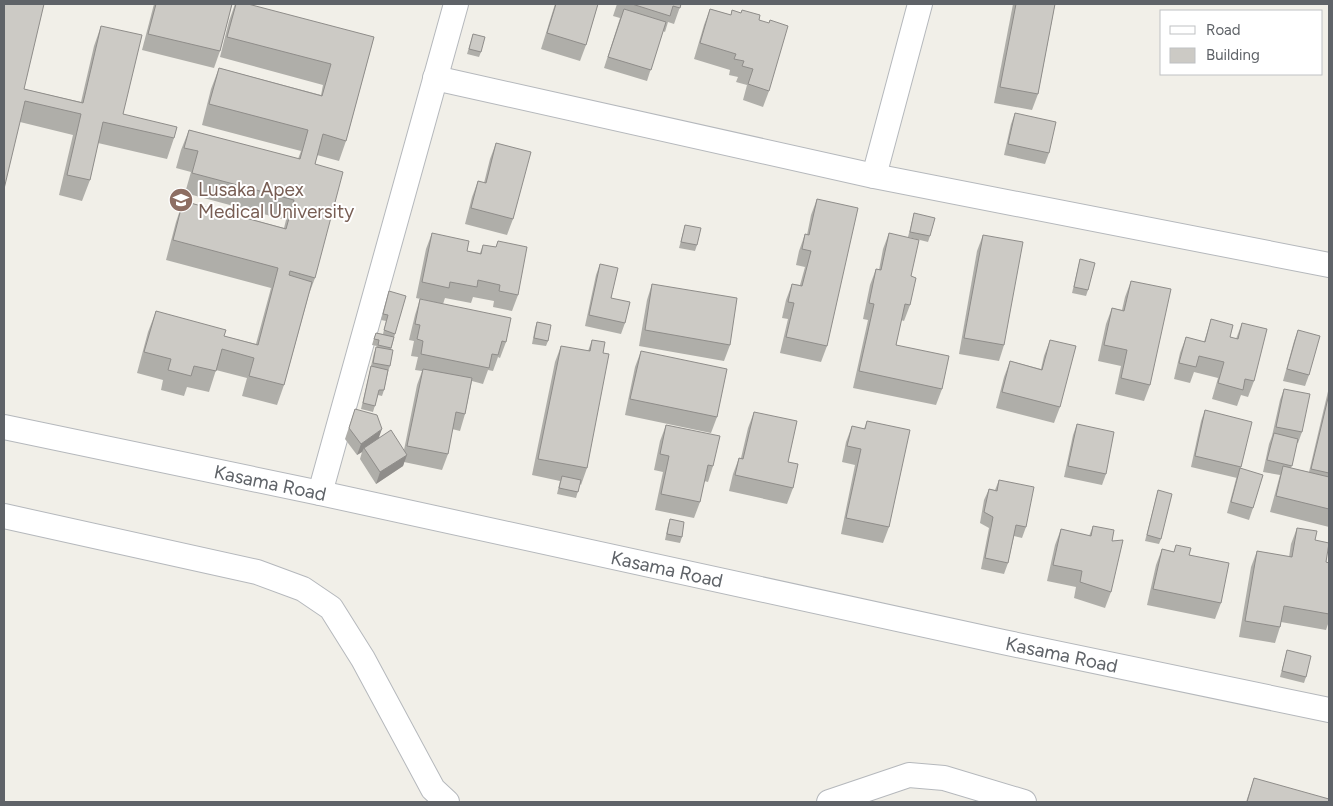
<svg xmlns="http://www.w3.org/2000/svg" width="1333" height="806" font-family="Figtree,sans-serif">
  <style>
    .lines { fill: none; stroke-linecap: round; stroke-linejoin: round }
    .minor-casing { stroke: #b5b8bc; stroke-width: 26 }
    .minor { stroke: #fff; stroke-width: 24 }
    .wall { fill: #afaea9 }
    .shaded-wall { fill: #8f8d8a }
    .building { fill: #cccac5; stroke: #8f8d8a }
    .labels { text-anchor: middle; stroke-width: 4; stroke-linejoin: round; paint-order: stroke }
    .education-label { font-size: 19px; fill: #785e54; stroke: #fff; text-anchor: start }
    .street-label { font-size: 19px; fill: #5f6368; stroke: #fff }
  </style>
  <rect width="100%" height="100%" fill="#f1efe8"/>
  <g class="lines">
    <!-- minor casing -->
    <g class="minor-casing">
      <g id="minor">
        <polyline points="435,78 874,176 1329,265"/>
        <polyline points="874,176 920,4"/>
        <path id="s1" d="M4 427 320 493 1003 642 1329 710"/>
        <polyline points="320,493 456,4"/>
        <polyline points="4,516 257,572 303,589 331,608 363,659 433,789 447,802"/>
        <polyline points="829,802 909,775 944,778 1024,802"/>
      </g>
    </g>
    <!-- minor -->
    <use href="#minor" class="minor"/>
  </g>
  <!-- wall -->
  <g class="wall">
    <polygon points="154,4 232,4 220,51 214,68 142,50"/>
    <polygon points="235,4 374,37 346,141 339,161 317,155 315,164 315,278 309,294 284,385 277,405 242,396 247,378 216,370 209,392 187,387 184,396 161,390 163,380 137,373 148,332 156,311 224,336 256,344 271,288 166,260 176,222 183,201 284,228 286,220 185,193 191,172 176,168 181,150 189,130 298,159 301,151 202,125 211,89 219,68 321,95 323,85 220,57 229,21"/>
    <polygon points="555,4 598,4 586,45 580,61 541,49"/>
    <polygon points="617,4 681,4 674,24 668,22 665,32 663,31 647,81 604,68 620,18 613,16"/>
    <polygon points="1013,4 1055,4 1038,94 1032,110 994,103"/>
    <polygon points="710,9 731,15 732,10 759,20 769,91 763,107 743,100 747,85 736,82 738,77 729,75 730,70 694,59 704,25"/>
    <polygon points="101,26 123,114 174,138 167,159 98,143 90,180 82,201 59,195 73,135 20,122 24,89 81,102 94,46"/>
    <polygon points="473,34 481,52 479,57 467,54"/>
    <polygon points="1015,113 1049,153 1045,164 1004,155 1011,124"/>
    <polygon points="496,143 513,219 507,235 465,224 472,197 478,181 484,183 490,159"/>
    <polygon points="817,199 827,346 821,362 780,353 788,319 782,318 786,300 792,284 800,285 805,267 796,265 799,251 805,234 807,235 811,215"/>
    <polygon points="914,213 930,236 928,242 908,237"/>
    <polygon points="685,225 697,245 695,251 679,248"/>
    <polygon points="432,233 467,251 480,253 483,245 496,247 498,241 518,295 512,311 493,307 494,301 473,297 471,303 445,298 443,304 416,298 426,249"/>
    <polygon points="889,233 911,276 910,305 904,321 901,320 896,345 942,389 936,405 853,388 868,320 863,319 870,285 876,269 879,270 883,249"/>
    <polygon points="983,235 1004,345 999,361 959,354 977,251"/>
    <polygon points="1080,259 1088,290 1086,296 1072,293"/>
    <polygon points="600,264 611,298 625,323 621,334 585,326 596,275"/>
    <polygon points="1131,281 1150,385 1144,401 1115,394 1121,366 1098,361 1106,324 1112,308 1122,310 1125,297"/>
    <polygon points="652,284 730,345 724,361 639,346 647,300"/>
    <polygon points="389,291 395,334 391,350 390,366 388,372 384,390 382,396 378,395 373,412 361,409 374,353 377,346 372,345 374,338 376,333 383,334 386,321 381,320"/>
    <polygon points="420,299 506,342 500,358 498,357 493,371 488,370 483,384 472,381 465,414 460,431 452,429 448,454 442,470 404,462 403,466 376,484 360,459 362,452 357,455 345,439 355,409 379,438 404,450 417,385 422,371 415,370 418,357 411,356 414,341 409,340 415,315"/>
    <polygon points="1211,319 1230,337 1236,339 1242,323 1254,381 1248,397 1241,395 1237,406 1212,399 1218,378 1194,372 1190,383 1174,379 1180,353 1186,337 1204,342"/>
    <polygon points="537,322 548,341 546,346 532,344 535,328"/>
    <polygon points="1298,330 1309,375 1305,386 1283,381 1294,341"/>
    <polygon points="592,340 603,353 587,468 581,485 580,484 576,498 557,494 560,481 532,475 555,362 561,346 588,351"/>
    <polygon points="1050,340 1060,407 1054,423 996,408 1004,377 1010,361 1041,369 1044,356"/>
    <polygon points="641,351 717,417 711,433 625,415 635,367"/>
    <polygon points="1329,387 1329,527 1270,512 1280,475 1263,472 1269,444 1272,436 1280,400 1284,389 1302,432 1298,443 1297,443 1291,468 1309,472"/>
    <polygon points="1205,410 1241,467 1237,478 1191,467 1201,421"/>
    <polygon points="754,412 788,462 793,488 787,504 729,491 733,474 739,458 741,458 748,428"/>
    <polygon points="867,421 889,527 883,543 841,534 855,465 842,462 846,442 852,426 864,429"/>
    <polygon points="1077,424 1106,474 1102,485 1064,477 1073,435"/>
    <polygon points="666,425 713,466 708,482 704,481 700,502 694,518 655,510 663,472 654,470 660,441"/>
    <polygon points="1240,468 1253,508 1249,520 1227,513 1236,479"/>
    <polygon points="999,480 1026,527 1022,538 1014,536 1008,563 1004,574 981,569 989,528 980,523 984,500 989,489 995,490"/>
    <polygon points="1158,490 1161,539 1159,544 1145,541"/>
    <polygon points="670,519 682,537 680,543 665,540 668,525"/>
    <polygon points="1093,526 1112,541 1111,592 1105,608 1074,598 1076,587 1047,581 1055,545 1061,529 1089,536"/>
    <polygon points="1297,528 1315,540 1326,562 1329,563 1329,621 1326,630 1281,622 1280,627 1275,643 1239,637 1251,567 1257,551 1289,557 1291,544"/>
    <polygon points="1176,545 1189,555 1221,603 1215,619 1147,605 1156,565 1162,549 1174,552"/>
    <polygon points="1287,650 1306,677 1304,683 1280,677"/>
    <polygon points="1254,778 1329,802 1246,802"/>
  </g>
  <!-- shaded-wall -->
  <g class="shaded-wall">
    <polygon points="382,429 378,440 364,448 362,452 357,455 361,444"/>
    <polygon points="407,455 403,466 376,484 380,472"/>
  </g>
  <!-- building -->
  <g class="building">
    <polygon points="4,4 44,4 24,89 83,103 101,26 142,35 123,114 177,127 174,138 103,122 90,180 67,175 81,114 25,101 4,189"/>
    <polygon points="156,4 232,4 220,51 148,34"/>
    <polygon points="236,4 248,4 374,37 346,141 323,134 315,164 343,172 315,278 290,271 289,275 312,282 284,385 249,376 254,358 222,349 216,371 194,366 191,376 168,370 171,359 144,352 156,311 226,330 224,336 258,345 278,268 173,240 183,201 286,229 294,200 192,173 198,151 184,148 189,130 300,159 308,130 209,104 219,68 322,96 331,64 227,37"/>
    <polygon points="556,4 598,4 586,45 547,33"/>
    <polygon points="632,4 681,4 680,8 673,6 670,16"/>
    <polygon points="1016,4 1055,4 1038,94 1000,87"/>
    <polygon points="624,9 666,22 651,70 608,57"/>
    <polygon points="710,9 731,15 732,10 741,13 742,10 760,15 759,20 769,23 770,20 788,26 769,91 748,84 753,69 742,66 744,61 734,59 736,54 700,43"/>
    <polygon points="473,34 485,37 481,52 469,49"/>
    <polygon points="1015,113 1056,122 1049,153 1008,144"/>
    <polygon points="496,143 531,152 513,219 471,208 478,181 486,183"/>
    <polygon points="817,199 858,208 827,346 786,337 794,303 788,302 792,284 802,286 811,251 802,249 805,234 809,235"/>
    <polygon points="914,213 935,218 930,236 910,232"/>
    <polygon points="685,225 701,228 697,245 681,242"/>
    <polygon points="432,233 469,241 467,251 481,254 483,245 496,247 498,241 527,247 518,295 499,291 500,285 478,280 477,287 450,282 449,288 422,282"/>
    <polygon points="889,233 919,240 911,276 916,278 910,305 905,304 896,345 949,356 942,389 859,371 874,304 869,303 876,269 881,270"/>
    <polygon points="983,235 1023,242 1004,345 964,338"/>
    <polygon points="1080,259 1095,263 1088,290 1074,287"/>
    <polygon points="600,264 618,268 611,298 630,302 625,323 589,315"/>
    <polygon points="1131,281 1171,289 1150,385 1121,378 1127,350 1104,345 1112,308 1124,311"/>
    <polygon points="652,284 737,298 730,345 645,330"/>
    <polygon points="389,291 406,296 395,334 384,330 388,315 383,314"/>
    <polygon points="420,299 511,318 506,342 502,341 498,355 492,354 489,368 421,354 423,341 417,339 420,325 415,324"/>
    <polygon points="1211,319 1233,325 1230,337 1238,339 1242,323 1267,329 1254,381 1245,379 1243,390 1218,383 1224,362 1199,356 1196,367 1179,363 1186,337 1205,342"/>
    <polygon points="537,322 551,325 548,341 534,338"/>
    <polygon points="1298,330 1320,336 1309,375 1287,369"/>
    <polygon points="376,333 394,337 391,348 378,345 379,340 374,339"/>
    <polygon points="592,340 605,342 603,353 609,354 587,468 538,459 561,346 590,351"/>
    <polygon points="1050,340 1076,346 1060,407 1002,392 1010,361 1042,370"/>
    <polygon points="376,347 393,350 390,366 373,363"/>
    <polygon points="641,351 727,369 717,417 630,399"/>
    <polygon points="371,366 388,370 384,390 379,390 375,406 363,403"/>
    <polygon points="423,369 472,378 465,414 456,412 448,454 407,446"/>
    <polygon points="1284,389 1310,394 1302,432 1276,427"/>
    <polygon points="1329,394 1329,473 1311,469"/>
    <polygon points="355,409 377,415 382,429 361,444 349,428"/>
    <polygon points="1205,410 1252,422 1241,467 1195,456"/>
    <polygon points="754,412 797,421 788,462 798,464 793,488 735,475 739,458 743,459"/>
    <polygon points="867,421 910,430 889,527 846,518 861,449 847,446 852,426 865,429"/>
    <polygon points="1077,424 1114,432 1106,474 1068,466"/>
    <polygon points="666,425 720,436 713,466 708,465 700,502 661,494 669,456 660,454"/>
    <polygon points="391,430 407,455 380,472 364,448"/>
    <polygon points="1274,433 1298,439 1292,466 1267,460"/>
    <polygon points="1283,466 1329,477 1329,509 1276,496"/>
    <polygon points="1240,468 1263,475 1253,508 1231,502"/>
    <polygon points="562,476 581,480 578,492 559,488"/>
    <polygon points="999,480 1034,487 1026,527 1016,525 1008,563 985,558 993,517 984,512 989,489 997,491"/>
    <polygon points="1158,490 1172,494 1161,539 1147,535"/>
    <polygon points="670,519 684,522 682,537 667,534"/>
    <polygon points="1093,526 1114,530 1112,541 1123,540 1111,592 1080,582 1082,571 1053,565 1061,529 1091,536"/>
    <polygon points="1297,528 1317,531 1315,540 1329,543 1326,562 1329,563 1329,614 1284,606 1280,627 1245,621 1257,551 1292,557"/>
    <polygon points="1176,545 1191,548 1189,555 1229,563 1221,603 1153,589 1162,549 1174,552"/>
    <polygon points="1287,650 1311,656 1306,677 1282,671"/>
    <polygon points="1254,778 1329,799 1329,802 1247,802"/>
  </g>
  <!-- icons -->
  <defs>
    <g id="university-disc" transform="scale(1.25)"><circle r="9.5" fill="#8d6e63" stroke="#fff"/><path d="M0-5L7-2L0 1L-7-2ZM-4 1L0 2.5L4 1V4Q0 6-4 4Z" fill="#fff"/></g>
  </defs>
  <g fill-rule="evenodd">
    <use href="#university-disc" x="181" y="200"/>
  </g>
  <g class="labels">
    <!-- education labels -->
    <g class="education-label">
      <text x="198" y="196">Lusaka Apex<tspan x="198" dy="22">Medical University</tspan></text>
    </g>
    <!-- street labels -->
    <g class="street-label">
      <text dy="7" stroke="none"><textPath href="#s1" startOffset="272">Kasama Road</textPath></text>
      <text dy="7" stroke="none"><textPath href="#s1" startOffset="678">Kasama Road</textPath></text>
      <text dy="7" stroke="none"><textPath href="#s1" startOffset="1082">Kasama Road</textPath></text>
    </g>
  </g>
  <!-- border -->
  <rect width="1333" height="806" fill="none" stroke="#5f6368" stroke-width="10"/>
  <!-- legend -->
  <rect x="1160" y="10" width="162" height="65" fill="#ffffff" stroke="#bfc1c3"/>
  <rect x="1170" y="26" width="25" height="8" fill="#ffffff" stroke="#bfc1c3"/>
  <text x="1206" y="35" font-size="15" fill="#5f6368">Road</text>
  <rect x="1170" y="48" width="25" height="15" fill="#cccac5" stroke="#bfc1c3"/>
  <text x="1206" y="60" font-size="15" fill="#5f6368">Building</text>
</svg>
